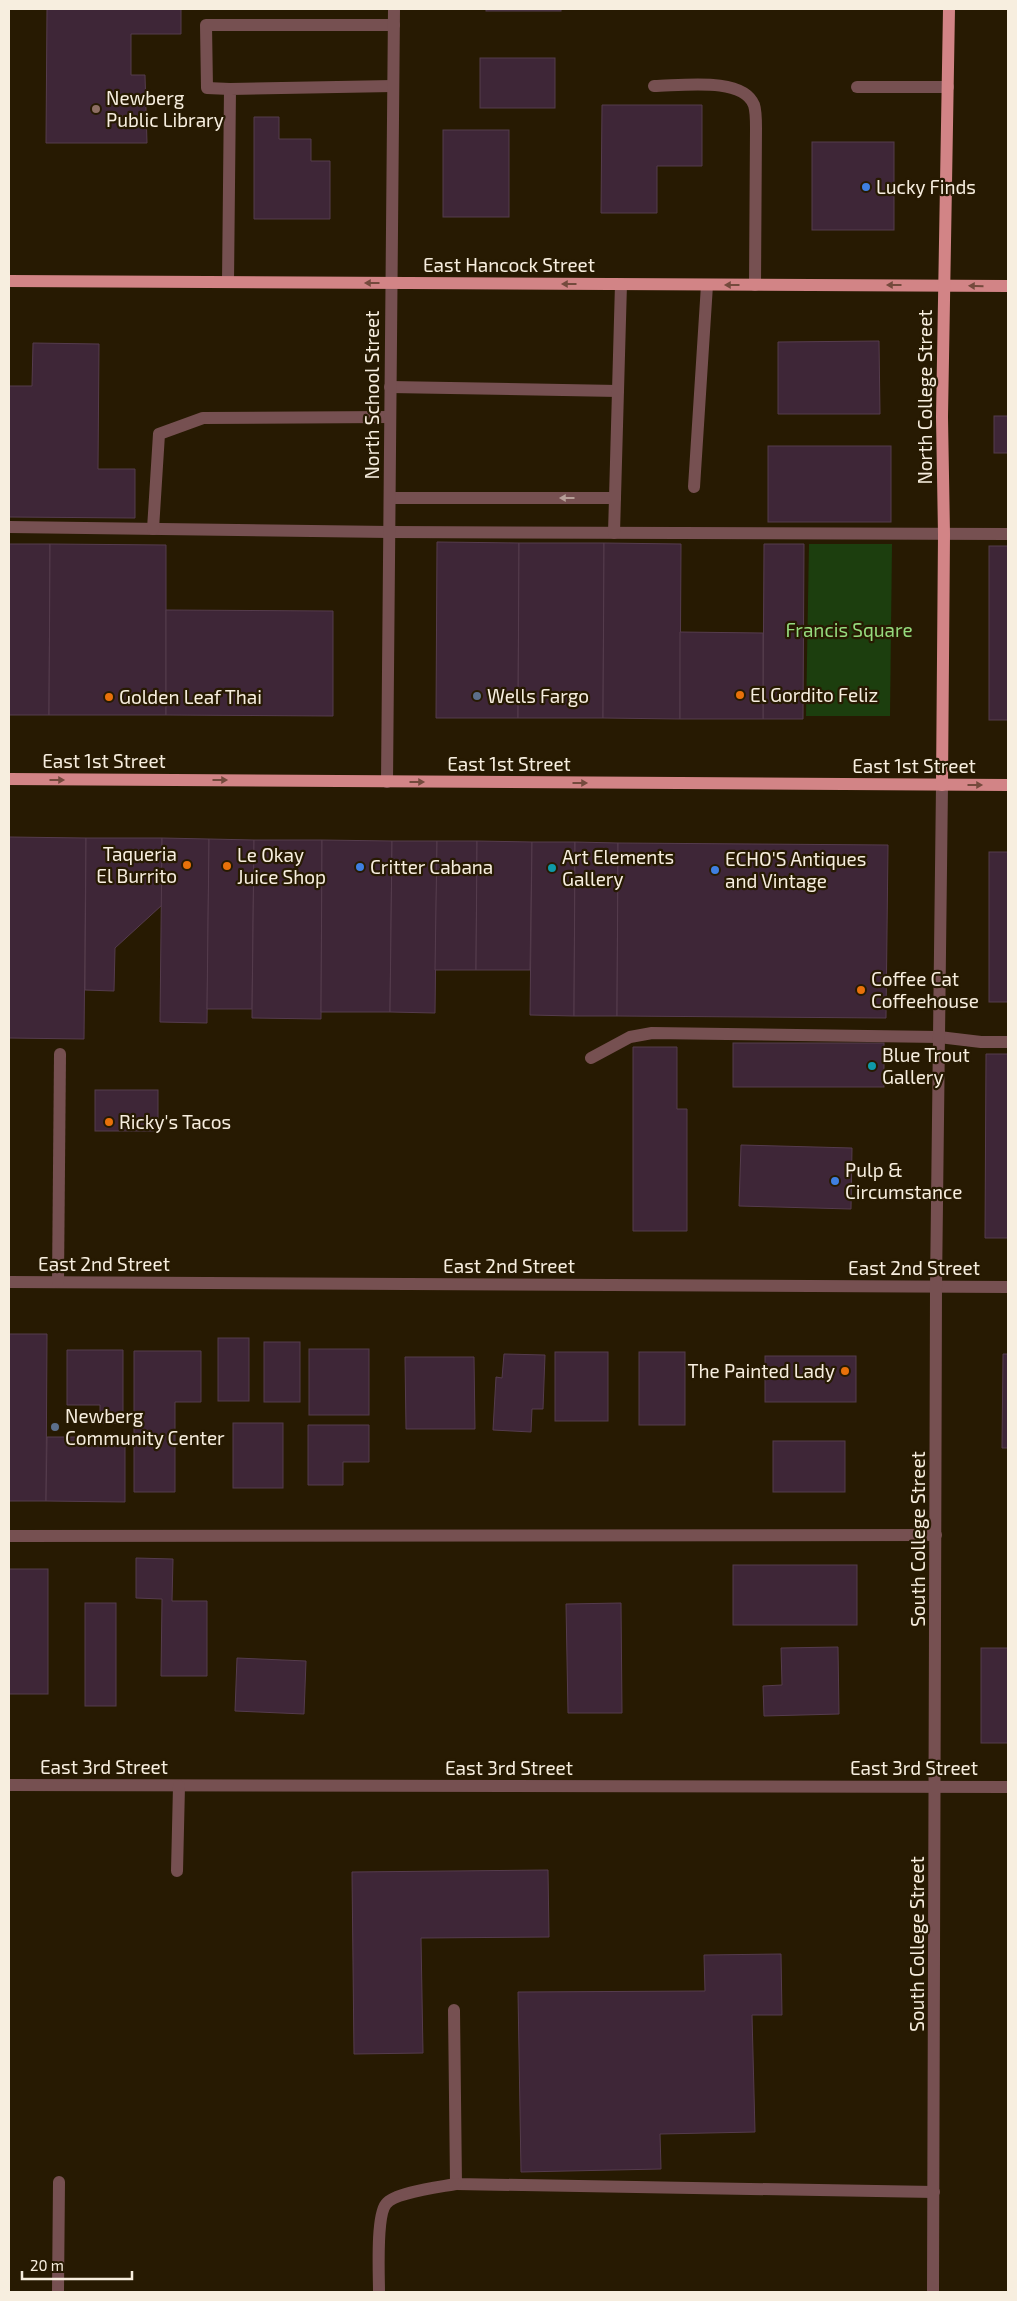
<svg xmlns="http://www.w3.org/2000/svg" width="1017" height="2301" font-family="'Exo 2',sans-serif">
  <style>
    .green { fill: #1c3e0e }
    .building { fill: #3e2637; stroke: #553c4d }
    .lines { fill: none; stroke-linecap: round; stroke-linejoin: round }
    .minor { stroke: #765051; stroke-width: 12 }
    .major { stroke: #d28486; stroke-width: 12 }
    .oneway { fill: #744a3d }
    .oneway2 { fill: #b69f98 }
    .education-dot { fill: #8d6e63; stroke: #271a02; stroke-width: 2 }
    .shop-dot { fill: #3f7fe0; stroke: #271a02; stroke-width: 2 }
    .food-dot { fill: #e8710a; stroke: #271a02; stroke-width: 2 }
    .service-dot { fill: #5c6f8a; stroke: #271a02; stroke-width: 2 }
    .culture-dot { fill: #0f9aa8; stroke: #271a02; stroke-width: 2 }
    .labels { text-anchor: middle; stroke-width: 4.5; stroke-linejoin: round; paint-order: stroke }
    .poi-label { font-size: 19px; fill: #f7eedf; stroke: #271a02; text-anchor: start }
    .street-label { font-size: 19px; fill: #f7eedf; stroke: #271a02 }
    .park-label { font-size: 19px; fill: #96db7e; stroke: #271a02 }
  </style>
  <rect width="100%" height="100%" fill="#271a02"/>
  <!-- green -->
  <polygon class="green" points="809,544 892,544 890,716 806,716"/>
  <!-- building -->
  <g class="building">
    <polygon points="47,9 181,9 181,34 131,34 131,75 145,75 147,143 46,143"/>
    <rect x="486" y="9" width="75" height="2"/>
    <rect x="480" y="58" width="75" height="50"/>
    <polygon points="602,105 702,105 702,166 657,166 657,213 601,213"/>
    <polygon points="254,117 279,117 279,139 311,139 311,161 330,161 330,219 254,219"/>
    <rect x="443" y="130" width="66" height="87"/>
    <rect x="812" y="142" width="82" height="88"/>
    <polygon points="879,341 880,414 778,414 778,342"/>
    <polygon points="33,343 99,344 98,469 135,469 135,518 9,517 9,386 32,386"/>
    <rect x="994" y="416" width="14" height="37"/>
    <rect x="768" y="446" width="123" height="76"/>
    <polygon points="437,542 519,543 518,718 436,718"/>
    <polygon points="519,543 604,543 603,718 518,718"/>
    <polygon points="604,543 681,544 680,719 603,718"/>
    <polygon points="9,544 50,544 49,715 9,715"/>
    <polygon points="50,544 166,545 166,715 49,715"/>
    <polygon points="764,544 804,544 803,719 763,719"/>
    <rect x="989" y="546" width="19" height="174"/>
    <polygon points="166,610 333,611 333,716 166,715"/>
    <polygon points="680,632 763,633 763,719 680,719"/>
    <polygon points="9,837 86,838 84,1039 9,1038"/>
    <polygon points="86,838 162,838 162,905 115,948 114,991 85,990"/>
    <polygon points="162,838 209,839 207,1023 160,1022"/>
    <polygon points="209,839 254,840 252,1009 207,1009"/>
    <polygon points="254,840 322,840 321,1019 252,1018"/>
    <polygon points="322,840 392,841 390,1012 321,1012"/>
    <polygon points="392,841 437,841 435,1013 390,1012"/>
    <polygon points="437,841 477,841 476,970 435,970"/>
    <polygon points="477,841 532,842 530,970 476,970"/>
    <polygon points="532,842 575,842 574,1016 530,1015"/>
    <polygon points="575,842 618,843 617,1016 574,1016"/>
    <polygon points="618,843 888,845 886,1018 617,1016"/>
    <rect x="989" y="852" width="19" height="150"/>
    <rect x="733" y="1043" width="151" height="44"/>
    <polygon points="633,1047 677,1047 677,1109 687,1109 687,1231 633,1231"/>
    <polygon points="986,1054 1008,1054 1008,1238 985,1238"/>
    <rect x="95" y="1090" width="63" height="41"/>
    <polygon points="741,1145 852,1148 851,1209 739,1206"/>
    <polygon points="9,1334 47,1334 46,1501 9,1501"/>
    <rect x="218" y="1338" width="31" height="63"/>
    <rect x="264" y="1342" width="36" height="60"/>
    <rect x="309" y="1349" width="60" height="66"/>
    <polygon points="67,1350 123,1350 123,1423 100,1423 100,1405 67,1405"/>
    <polygon points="134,1351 201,1351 201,1402 175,1402 175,1492 134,1492"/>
    <rect x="555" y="1352" width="53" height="69"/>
    <rect x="639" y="1352" width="46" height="73"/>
    <polygon points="504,1354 545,1355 543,1409 532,1409 531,1432 493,1430 496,1377 502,1378"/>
    <polygon points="1003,1354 1008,1354 1008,1448 1002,1448"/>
    <rect x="765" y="1356" width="91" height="46"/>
    <polygon points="405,1357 474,1357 475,1429 406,1429"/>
    <rect x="233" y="1423" width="50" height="65"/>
    <polygon points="308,1425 369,1425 369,1462 343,1462 343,1485 308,1485"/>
    <polygon points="47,1437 125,1437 125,1502 46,1501"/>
    <rect x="773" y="1441" width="72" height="51"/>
    <polygon points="136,1558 173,1559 172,1601 207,1601 207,1676 161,1676 162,1599 136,1598"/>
    <rect x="733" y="1565" width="124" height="60"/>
    <rect x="9" y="1569" width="39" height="125"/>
    <rect x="85" y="1603" width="31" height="103"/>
    <polygon points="621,1603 622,1713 568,1713 566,1604"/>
    <polygon points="838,1647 839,1714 764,1716 763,1686 782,1685 781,1648"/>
    <rect x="981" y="1648" width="27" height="95"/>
    <polygon points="237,1658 306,1661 304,1714 235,1711"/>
    <polygon points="548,1870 549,1937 421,1938 423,2053 354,2054 352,1872"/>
    <polygon points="781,1954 782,2015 752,2015 755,2132 660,2134 661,2169 521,2172 518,1992 705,1991 704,1955"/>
  </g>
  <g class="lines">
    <!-- minor -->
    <g class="minor">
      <path d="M654 86C679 86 743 76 754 105 756 111 756 121 756 128L755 285"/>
      <polyline points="857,87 948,87"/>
      <polyline points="230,89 207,88 206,25 394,25"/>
      <polyline points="228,282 230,89 393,86"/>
      <polyline points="390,387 618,391"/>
      <polyline points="694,487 707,285"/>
      <polyline points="390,498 615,498"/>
      <polyline points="9,527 389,532 1008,534"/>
      <polyline points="153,529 159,434 203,418 390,417"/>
      <polyline points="614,533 621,284"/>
      <polyline points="387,782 394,9"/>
      <polyline points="591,1058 630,1037 652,1033 939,1037 981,1042 1008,1042"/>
      <polyline points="9,1282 1008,1287"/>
      <polyline points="58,1282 60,1054"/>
      <polyline points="9,1536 936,1535"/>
      <polyline points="9,1785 1008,1787"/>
      <polyline points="177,1871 179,1786"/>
      <polyline points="454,2010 456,2184 934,2192"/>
      <polyline points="58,2292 59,2182"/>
      <path d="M379 2292C379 2275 376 2216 386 2204 395 2192 441 2187 456 2184"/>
      <polyline points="933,2292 936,1287 942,785"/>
    </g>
    <!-- major -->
    <g class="major">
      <polyline points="9,281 1008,286"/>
      <polyline points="9,779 1008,785"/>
      <polyline points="942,785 944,534 942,417 949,9"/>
    </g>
  </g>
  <!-- one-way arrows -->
  <defs><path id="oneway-solid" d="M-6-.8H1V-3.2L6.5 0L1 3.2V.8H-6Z" transform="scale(1.25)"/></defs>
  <g class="oneway">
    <use href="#oneway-solid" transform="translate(372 283) rotate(-180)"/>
    <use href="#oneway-solid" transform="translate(569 284) rotate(-180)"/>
    <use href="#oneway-solid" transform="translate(732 285) rotate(180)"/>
    <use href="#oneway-solid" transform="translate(894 285) rotate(-180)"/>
    <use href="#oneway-solid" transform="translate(976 286) rotate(-179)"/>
    <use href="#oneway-solid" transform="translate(57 780)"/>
    <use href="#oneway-solid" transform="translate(220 780)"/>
    <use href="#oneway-solid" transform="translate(417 782)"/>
    <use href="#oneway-solid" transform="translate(580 783)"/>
    <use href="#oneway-solid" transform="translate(975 785)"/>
  </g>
  <use class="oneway2" href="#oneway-solid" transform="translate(567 498) rotate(180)"/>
  <!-- markers -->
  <circle class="education-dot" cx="96" cy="109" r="5"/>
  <g class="shop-dot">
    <circle cx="866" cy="187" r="5"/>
    <circle cx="360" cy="867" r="5"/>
    <circle cx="715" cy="870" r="5"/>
    <circle cx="835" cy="1181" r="5"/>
  </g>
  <g class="food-dot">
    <circle cx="740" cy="695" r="5"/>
    <circle cx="109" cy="697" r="5"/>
    <circle cx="187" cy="865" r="5"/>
    <circle cx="227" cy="866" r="5"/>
    <circle cx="861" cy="990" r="5"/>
    <circle cx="109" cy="1122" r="5"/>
    <circle cx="845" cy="1371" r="5"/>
  </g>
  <g class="service-dot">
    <circle cx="477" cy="696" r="5"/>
    <circle cx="55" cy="1427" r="5"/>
  </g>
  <g class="culture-dot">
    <circle cx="552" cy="868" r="5"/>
    <circle cx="872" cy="1066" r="5"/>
  </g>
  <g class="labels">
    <!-- poi labels -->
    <g class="poi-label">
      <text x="106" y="105">Newberg<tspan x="106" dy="22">Public Library</tspan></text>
      <text x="876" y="194">Lucky Finds</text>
      <text x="750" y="702">El Gordito Feliz</text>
      <text x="487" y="703">Wells Fargo</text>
      <text x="119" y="704">Golden Leaf Thai</text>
      <text x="177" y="861" text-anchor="end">Taqueria<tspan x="177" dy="22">El Burrito</tspan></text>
      <text x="237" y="862">Le Okay<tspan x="237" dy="22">Juice Shop</tspan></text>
      <text x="562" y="864">Art Elements<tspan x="562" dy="22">Gallery</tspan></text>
      <text x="725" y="866">ECHO'S Antiques<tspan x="725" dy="22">and Vintage</tspan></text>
      <text x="370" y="874">Critter Cabana</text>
      <text x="871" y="986">Coffee Cat<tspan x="871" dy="22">Coffeehouse</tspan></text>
      <text x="882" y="1062">Blue Trout<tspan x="882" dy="22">Gallery</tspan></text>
      <text x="119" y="1129">Ricky's Tacos</text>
      <text x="845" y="1177">Pulp &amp;<tspan x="845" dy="22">Circumstance</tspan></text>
      <text x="835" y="1378" text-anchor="end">The Painted Lady</text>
      <text x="65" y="1423">Newberg<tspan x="65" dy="22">Community Center</tspan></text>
    </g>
    <!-- street labels -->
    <g class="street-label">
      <text x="509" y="272">East Hancock Street</text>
      <text transform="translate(372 395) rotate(-90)" y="7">North School Street</text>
      <text transform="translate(925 397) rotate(-90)" y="7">North College Street</text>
      <text x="104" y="768">East 1st Street</text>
      <text x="509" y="771">East 1st Street</text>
      <text x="914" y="773">East 1st Street</text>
      <text x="104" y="1271">East 2nd Street</text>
      <text x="509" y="1273">East 2nd Street</text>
      <text x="914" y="1275">East 2nd Street</text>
      <text transform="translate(918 1539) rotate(-90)" y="7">South College Street</text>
      <text x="104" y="1774">East 3rd Street</text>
      <text x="509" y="1775">East 3rd Street</text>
      <text x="914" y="1775">East 3rd Street</text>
      <text transform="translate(917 1944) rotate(-90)" y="7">South College Street</text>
    </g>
    <!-- park labels -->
    <g class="park-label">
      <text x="849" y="637">Francis Square</text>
    </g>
  </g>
  <!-- border -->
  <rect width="1017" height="2301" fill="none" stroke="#f7eedf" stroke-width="20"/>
  <!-- scale -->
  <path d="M22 2271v8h110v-8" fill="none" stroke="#f7eedf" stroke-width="2.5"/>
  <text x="30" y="2271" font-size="15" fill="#f7eedf" stroke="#271a02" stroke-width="4" paint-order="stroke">20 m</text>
</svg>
